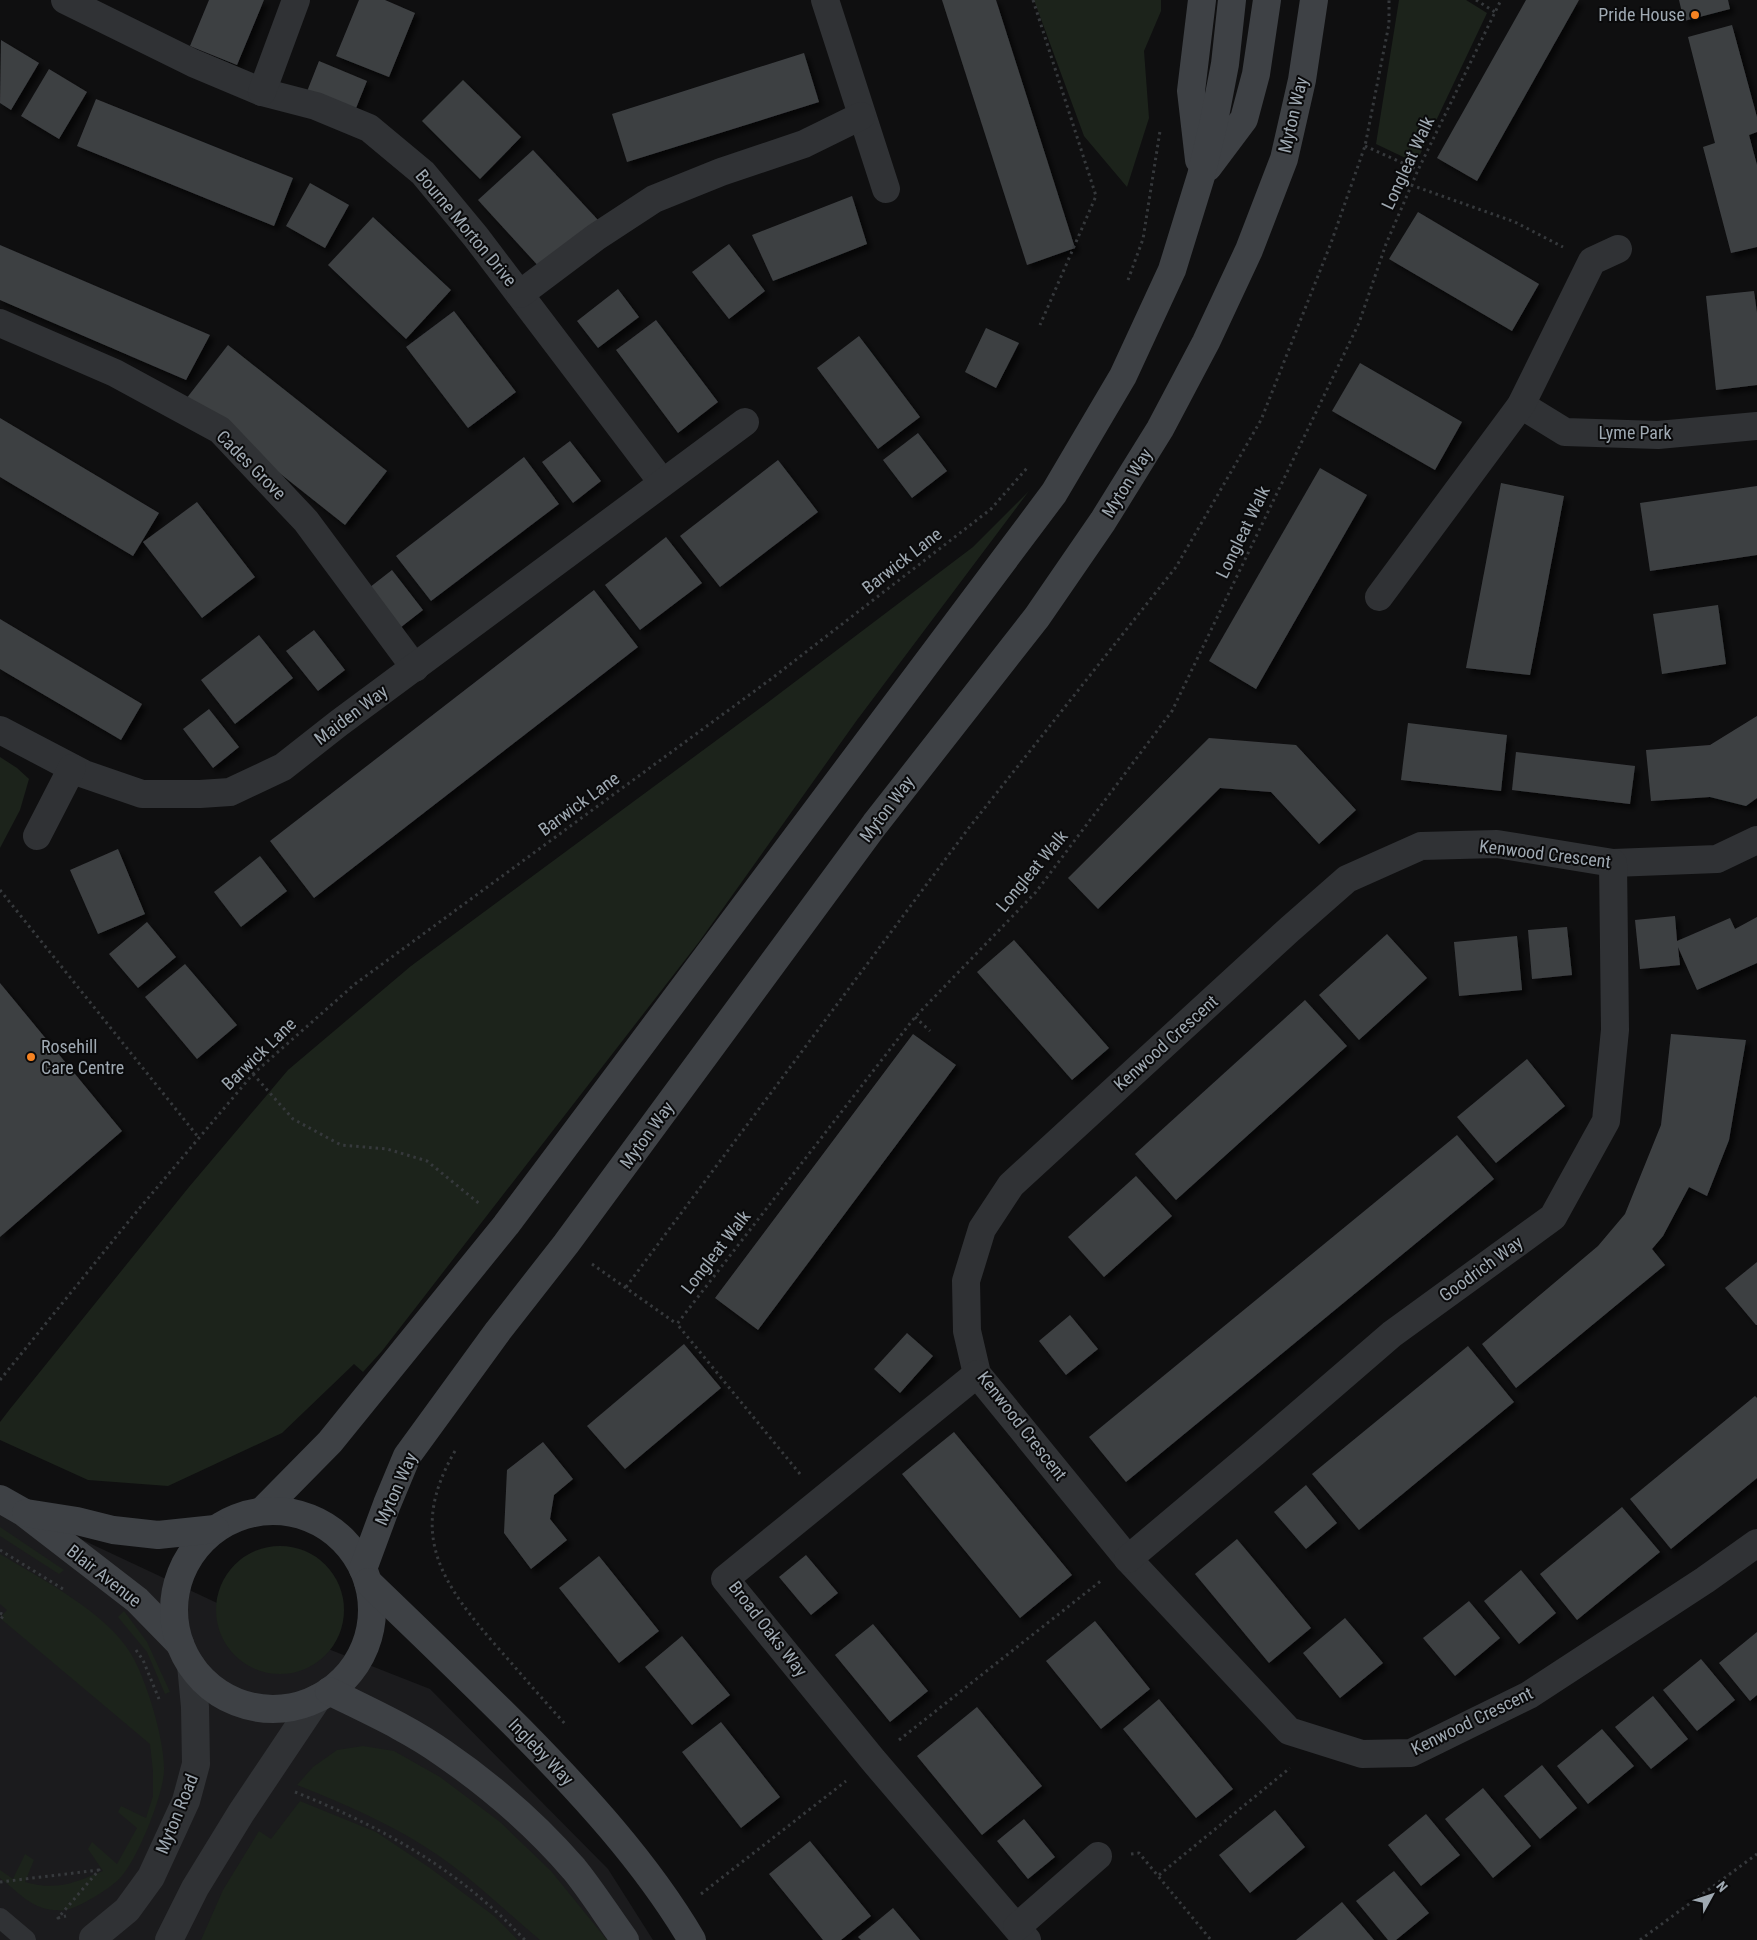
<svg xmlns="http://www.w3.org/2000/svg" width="1757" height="1940" font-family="'Roboto Condensed',sans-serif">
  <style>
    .built { fill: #1b1b1d }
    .green { fill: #1c231b }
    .building { fill: #3e4043; filter: url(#shadow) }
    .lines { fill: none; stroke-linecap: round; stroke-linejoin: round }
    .path { stroke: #36393c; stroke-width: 3; stroke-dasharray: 2.5 4; stroke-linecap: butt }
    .lane { stroke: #303235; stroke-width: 20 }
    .street { stroke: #303235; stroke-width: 28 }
    .secondary { stroke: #3e4145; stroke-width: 28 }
    .poi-dot { fill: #f68322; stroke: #0a0a0b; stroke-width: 2 }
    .labels { text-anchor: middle; stroke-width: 4; stroke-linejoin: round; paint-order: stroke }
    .poi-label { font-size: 18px; fill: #9fa9b2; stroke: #0a0a0b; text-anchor: end }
    .street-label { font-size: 18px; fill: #9fa9b2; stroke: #0a0a0b }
  </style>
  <defs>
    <filter id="shadow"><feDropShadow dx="4.5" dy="4.5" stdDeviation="2.5" flood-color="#0009"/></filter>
  </defs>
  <rect width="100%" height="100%" fill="#0f0f10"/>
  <!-- built -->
  <polygon class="built" points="0,1499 23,1512 247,1617 430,1689 608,1869 653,1940 0,1940"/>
  <!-- green -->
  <g class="green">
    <polygon points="1034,0 1161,0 1161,11 1144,51 1149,118 1127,187 1084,136"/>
    <polygon points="1399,0 1466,0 1487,13 1416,163 1376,144"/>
    <polygon points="1029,491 857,720 699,942 382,1351 363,1372 354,1364 282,1433 168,1486 88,1480 0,1440 0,1422 10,1409 189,1187 288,1070 411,966 771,700 973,547"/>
    <polygon points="0,757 17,768 29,779 20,810 0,848"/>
    <polygon points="0,1527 64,1570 59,1574 0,1536"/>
    <circle cx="280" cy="1610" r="64"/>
    <path d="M0 1554C41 1579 106 1612 131 1654 146 1678 165 1741 164 1770 164 1794 136 1864 118 1880 109 1889 78 1908 66 1910 61 1911 49 1910 43 1908 28 1904 13 1888 0 1878V1870L13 1879 25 1854 34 1860 25 1882C58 1891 73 1883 103 1871L88 1849 92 1842 117 1864 137 1828 118 1812 121 1806 146 1818 153 1796V1772L150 1744 0 1618 7 1610 0 1604Z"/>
    <polygon points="124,1611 147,1642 170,1692 165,1694 147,1652 118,1617"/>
    <path d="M363 1746 394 1751 440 1777 500 1822 551 1871 607 1940H540C503 1909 468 1874 427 1848 387 1822 342 1803 297 1785L313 1767 337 1750Z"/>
    <polygon points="300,1801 376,1832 430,1868 494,1916 518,1940 201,1940 223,1890 259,1831 271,1839"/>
  </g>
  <!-- building -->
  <g class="building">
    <polygon points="209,0 264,0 237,65 190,46"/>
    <polygon points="359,0 385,0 415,13 389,77 336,56"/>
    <polygon points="942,0 996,0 1075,248 1027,265"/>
    <polygon points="1526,0 1579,0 1477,181 1437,158"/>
    <polygon points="1679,0 1728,0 1730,9 1684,21"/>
    <polygon points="1732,25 1757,117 1757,132 1749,135 1757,165 1757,247 1731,253 1703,147 1715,143 1688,37"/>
    <polygon points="1,40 39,63 11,110 0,103"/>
    <polygon points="804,53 819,102 627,162 612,114"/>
    <polygon points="319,61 367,81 354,113 306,94"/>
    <polygon points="49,69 87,92 59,139 21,116"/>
    <polygon points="463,80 521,137 480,179 422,121"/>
    <polygon points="96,99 293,178 274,226 77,146"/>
    <polygon points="533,150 598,220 542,270 478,200"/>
    <polygon points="310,183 349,205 325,248 286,226"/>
    <polygon points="852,196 867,244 773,281 752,235"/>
    <polygon points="1418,212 1539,284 1512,331 1389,259"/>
    <polygon points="373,217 451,290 406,339 328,265"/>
    <polygon points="729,244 765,291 729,319 692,272"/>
    <polygon points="0,245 210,335 186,380 0,300"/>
    <polygon points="618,289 639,317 598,348 577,321"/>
    <polygon points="1754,291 1757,313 1757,385 1716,390 1706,296"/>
    <polygon points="454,311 516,392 468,428 406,347"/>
    <polygon points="656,320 718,402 678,433 616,350"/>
    <polygon points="986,328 1019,343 996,388 965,372"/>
    <polygon points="859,336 920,417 878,449 817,368"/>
    <polygon points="228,345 387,471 345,525 186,399"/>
    <polygon points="1360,363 1462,422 1435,470 1332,411"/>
    <polygon points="0,418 159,513 133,556 0,477"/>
    <polygon points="918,433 947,471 912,498 883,460"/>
    <polygon points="570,441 601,481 573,503 542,462"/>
    <polygon points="524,457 559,504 431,601 396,556"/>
    <polygon points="778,460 818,512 720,587 680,536"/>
    <polygon points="1320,468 1367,495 1256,689 1209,661"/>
    <polygon points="1501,483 1564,496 1530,675 1466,668"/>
    <polygon points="1757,486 1757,555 1650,571 1640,503"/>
    <polygon points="197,502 255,577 202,618 143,542"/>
    <polygon points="666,537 702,583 640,630 605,585"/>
    <polygon points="392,570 423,610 396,631 365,591"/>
    <polygon points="594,590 638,647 314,898 270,841"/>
    <polygon points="1718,605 1726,664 1662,674 1653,614"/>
    <polygon points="0,619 142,704 121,740 0,669"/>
    <polygon points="314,630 345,670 318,691 286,651"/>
    <polygon points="259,635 293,678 235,724 201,680"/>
    <polygon points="209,709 239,747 213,768 183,729"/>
    <polygon points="1757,716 1757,798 1746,806 1710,797 1651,801 1646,750 1710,745"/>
    <polygon points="1408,723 1507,735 1501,791 1401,780"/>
    <polygon points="1209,738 1296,745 1356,810 1319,844 1271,792 1220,788 1098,909 1068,878"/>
    <polygon points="1516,752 1635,766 1630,804 1512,790"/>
    <polygon points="118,849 145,914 98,934 70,870"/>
    <polygon points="260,856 287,891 241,927 214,892"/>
    <polygon points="1675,916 1677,941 1730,918 1735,929 1757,917 1757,963 1697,990 1678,947 1680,965 1640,969 1635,920"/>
    <polygon points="147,922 176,957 138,988 109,954"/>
    <polygon points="1567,927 1572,975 1532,979 1528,930"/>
    <polygon points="1387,934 1427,978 1359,1040 1319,995"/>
    <polygon points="1517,936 1522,990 1459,996 1454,942"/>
    <polygon points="1014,940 1109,1048 1072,1080 977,972"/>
    <polygon points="185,964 237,1025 197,1059 145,997"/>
    <polygon points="0,983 122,1131 0,1237"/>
    <polygon points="1305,1000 1347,1046 1176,1200 1135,1154"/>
    <polygon points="913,1034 956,1065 758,1330 715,1298"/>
    <polygon points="1671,1034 1746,1040 1729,1140 1707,1196 1689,1187 1663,1236 1652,1249 1665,1265 1516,1388 1482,1344 1598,1246 1625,1214 1661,1125"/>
    <polygon points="1527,1059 1565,1106 1496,1163 1457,1117"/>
    <polygon points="1457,1135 1494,1179 1126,1482 1089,1437"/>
    <polygon points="1136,1176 1172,1216 1104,1277 1068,1237"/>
    <polygon points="1757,1262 1757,1325 1756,1325 1725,1288"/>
    <polygon points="1070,1315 1098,1349 1066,1375 1039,1341"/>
    <polygon points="907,1333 933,1356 900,1393 874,1369"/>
    <polygon points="684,1344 721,1388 625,1469 587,1426"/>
    <polygon points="1468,1346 1514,1402 1359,1530 1312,1474"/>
    <polygon points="1755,1396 1757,1398 1757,1478 1671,1549 1630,1499"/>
    <polygon points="954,1432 1072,1575 1020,1618 902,1474"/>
    <polygon points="543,1442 573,1479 554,1495 550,1519 567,1540 531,1569 504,1533 507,1470"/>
    <polygon points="1306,1485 1337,1523 1306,1549 1274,1512"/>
    <polygon points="1622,1507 1660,1552 1577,1620 1540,1574"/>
    <polygon points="1237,1539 1311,1628 1269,1663 1195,1574"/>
    <polygon points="806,1555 838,1593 811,1615 779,1577"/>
    <polygon points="599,1556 659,1631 619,1663 559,1588"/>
    <polygon points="1521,1570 1556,1613 1519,1644 1484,1601"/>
    <polygon points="1469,1601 1500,1638 1455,1676 1423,1638"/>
    <polygon points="1345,1618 1383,1663 1340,1698 1303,1653"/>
    <polygon points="1095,1621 1150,1689 1101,1729 1046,1661"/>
    <polygon points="873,1624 928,1691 890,1722 835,1655"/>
    <polygon points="1757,1632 1757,1695 1750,1701 1719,1663"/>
    <polygon points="682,1636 730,1695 692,1725 645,1667"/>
    <polygon points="1701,1659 1735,1700 1697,1731 1663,1690"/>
    <polygon points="1653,1696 1688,1739 1651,1769 1615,1727"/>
    <polygon points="1159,1699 1233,1789 1196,1818 1123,1729"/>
    <polygon points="977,1707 1042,1786 982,1835 917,1756"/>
    <polygon points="721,1722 780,1797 741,1828 682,1752"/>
    <polygon points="1602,1729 1634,1766 1588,1804 1557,1766"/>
    <polygon points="1542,1765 1577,1808 1540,1839 1504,1796"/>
    <polygon points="1483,1788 1531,1846 1493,1878 1445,1819"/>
    <polygon points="1275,1810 1305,1847 1250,1893 1219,1855"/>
    <polygon points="1426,1814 1460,1855 1421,1886 1388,1845"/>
    <polygon points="1024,1819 1055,1857 1028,1879 997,1841"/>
    <polygon points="810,1841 871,1916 841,1940 823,1940 769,1874"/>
    <polygon points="1394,1871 1429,1913 1396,1940 1388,1940 1356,1901"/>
    <polygon points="1342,1902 1374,1940 1296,1940"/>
    <polygon points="893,1908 920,1940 861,1940 858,1937"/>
  </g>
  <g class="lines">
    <!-- path -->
    <g class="path">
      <polyline points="1033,0 1096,196 1040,325"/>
      <polyline points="1476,0 1495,12"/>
      <polyline points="1365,146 1418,170"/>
      <polyline points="1411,185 1515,222 1563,247"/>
      <polyline points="1128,280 1143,239 1160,131"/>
      <polyline points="0,890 199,1138"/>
      <polyline points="915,1017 930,1031"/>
      <polyline points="253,1074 293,1119 341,1145 387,1149 427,1161 481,1205"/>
      <polyline points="592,1264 677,1324"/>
      <polyline points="626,1287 968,829 1176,567 1261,420 1331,243 1365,146 1389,24 1389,0"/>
      <polyline points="0,1380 133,1216 253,1074 355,984 771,679 991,509 1027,468"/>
      <path d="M455 1451C406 1535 443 1585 499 1649 522 1675 544 1701 567 1726"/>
      <polyline points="800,1474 677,1324 915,1017 1036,892 1172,711 1359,323 1386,244 1418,170 1501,0"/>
      <polyline points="0,1550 63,1589"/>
      <polyline points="0,1613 4,1615 0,1620"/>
      <polyline points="136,1650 143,1660 159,1699"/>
      <polyline points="899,1740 1102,1580"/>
      <path d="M295 1792C365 1820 436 1857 492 1908 504 1918 514 1929 525 1940"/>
      <polyline points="1131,1854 1139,1853 1211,1940"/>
      <polyline points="1159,1875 1290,1768"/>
      <polyline points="0,1882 99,1870 58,1918 66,1916"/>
      <polyline points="701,1894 846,1781"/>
      <polyline points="1640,1940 1757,1854"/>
    </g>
    <!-- lane -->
    <polyline class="lane" points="0,1918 26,1940"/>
    <!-- street -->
    <g class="street">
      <polyline points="65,0 193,63 262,92 316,106 369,128 423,173 476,237 662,482"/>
      <polyline points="825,0 886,189"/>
      <polyline points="262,92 296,0"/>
      <polyline points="520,294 596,237 654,199 721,172 804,144 861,116"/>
      <polyline points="0,323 115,373 220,430 306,521 415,668"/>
      <polyline points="1521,405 1565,432 1658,435 1757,426"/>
      <polyline points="1379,597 1521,405 1592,261 1618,249"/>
      <polyline points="0,730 84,774 142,794 200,794 230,792 283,767 339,723 745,422"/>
      <polyline points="37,836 72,768"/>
      <polyline points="1757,840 1717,859 1613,863 1497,844 1421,846 1347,879 1290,929 1011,1185 982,1229 966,1281 967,1331 977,1374 1128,1559 1289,1731 1362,1754 1411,1753 1529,1695 1705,1580 1757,1543"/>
      <polyline points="977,1374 725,1579 873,1760 1027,1940"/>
      <polyline points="1128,1559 1254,1453 1392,1334 1553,1217 1606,1121 1615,1030 1613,863"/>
      <polyline points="1017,1927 1098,1856"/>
      <polyline points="93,1938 127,1910 151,1877 186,1801 196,1764 195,1707 191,1665"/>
      <polyline points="169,1940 195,1888 241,1813 318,1698"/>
    </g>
    <!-- secondary -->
    <g class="secondary">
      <polyline points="1199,160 1191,91 1202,0"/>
      <polyline points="1208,167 1244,119 1256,74 1267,0"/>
      <polyline points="0,1499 23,1512 137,1600 180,1644"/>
      <polyline points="262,1511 330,1442 506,1225 1054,493 1123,376 1172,270 1201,176 1214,121 1225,64 1232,0"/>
      <circle cx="273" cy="1610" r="99"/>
      <polyline points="26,1513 77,1521 113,1530 158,1535 215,1529"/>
      <polyline points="363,1569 387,1504 407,1456 498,1331 566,1244 875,824 1037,617 1103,521 1160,429 1206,342 1249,250 1284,159 1302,80 1314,0"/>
      <path d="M368 1582C419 1631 470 1680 520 1730 583 1794 646 1862 692 1940"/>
      <path d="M329 1691C367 1710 408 1728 443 1753 491 1786 536 1825 574 1869 592 1891 608 1917 625 1940"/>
    </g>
  </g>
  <!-- markers -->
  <g class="poi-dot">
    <circle cx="1695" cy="15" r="5"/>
    <circle cx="31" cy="1057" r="5"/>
  </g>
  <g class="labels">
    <!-- poi labels -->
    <g class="poi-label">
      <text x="1685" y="21">Pride House</text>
      <text x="41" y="1053" text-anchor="start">Rosehill<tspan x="41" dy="21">Care Centre</tspan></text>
    </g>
    <!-- street labels -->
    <g class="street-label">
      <text transform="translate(1293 115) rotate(-77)" y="6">Myton Way</text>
      <text transform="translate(1408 163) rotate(-65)" y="6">Longleat Walk</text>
      <text transform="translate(466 228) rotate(50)" y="6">Bourne Morton Drive</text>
      <text x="1635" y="439">Lyme Park</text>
      <text transform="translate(251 465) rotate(45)" y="6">Cades Grove</text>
      <text transform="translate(1127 483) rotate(-58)" y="6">Myton Way</text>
      <text transform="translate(1243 532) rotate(-64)" y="6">Longleat Walk</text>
      <text transform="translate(902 561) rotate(-38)" y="6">Barwick Lane</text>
      <text transform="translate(351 715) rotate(-37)" y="6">Maiden Way</text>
      <text transform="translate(579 804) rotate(-36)" y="6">Barwick Lane</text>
      <text transform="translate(887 809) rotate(-53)" y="6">Myton Way</text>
      <text transform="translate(1545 854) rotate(7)" y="6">Kenwood Crescent</text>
      <text transform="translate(1032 871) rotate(-50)" y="6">Longleat Walk</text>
      <text transform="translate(1166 1043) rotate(-42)" y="6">Kenwood Crescent</text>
      <text transform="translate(259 1054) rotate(-44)" y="6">Barwick Lane</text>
      <text transform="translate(647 1135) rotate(-54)" y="6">Myton Way</text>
      <text transform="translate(716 1252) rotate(-52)" y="6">Longleat Walk</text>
      <text transform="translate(1481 1269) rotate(-36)" y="6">Goodrich Way</text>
      <text transform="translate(1022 1426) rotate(52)" y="6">Kenwood Crescent</text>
      <text transform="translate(396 1489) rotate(-66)" y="6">Myton Way</text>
      <text transform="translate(104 1576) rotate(38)" y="6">Blair Avenue</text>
      <text transform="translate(768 1629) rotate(52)" y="6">Broad Oaks Way</text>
      <text transform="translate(1472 1721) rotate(-26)" y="6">Kenwood Crescent</text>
      <text transform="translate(541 1752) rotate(46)" y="6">Ingleby Way</text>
      <text transform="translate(177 1814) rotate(-68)" y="6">Myton Road</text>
    </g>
  </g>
  <!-- north arrow -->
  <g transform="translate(1712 1895) rotate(50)" stroke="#0a0a0b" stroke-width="4" paint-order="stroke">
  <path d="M0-4L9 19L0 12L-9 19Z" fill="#9fa9b2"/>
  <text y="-8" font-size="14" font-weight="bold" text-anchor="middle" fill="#9fa9b2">N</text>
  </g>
</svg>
